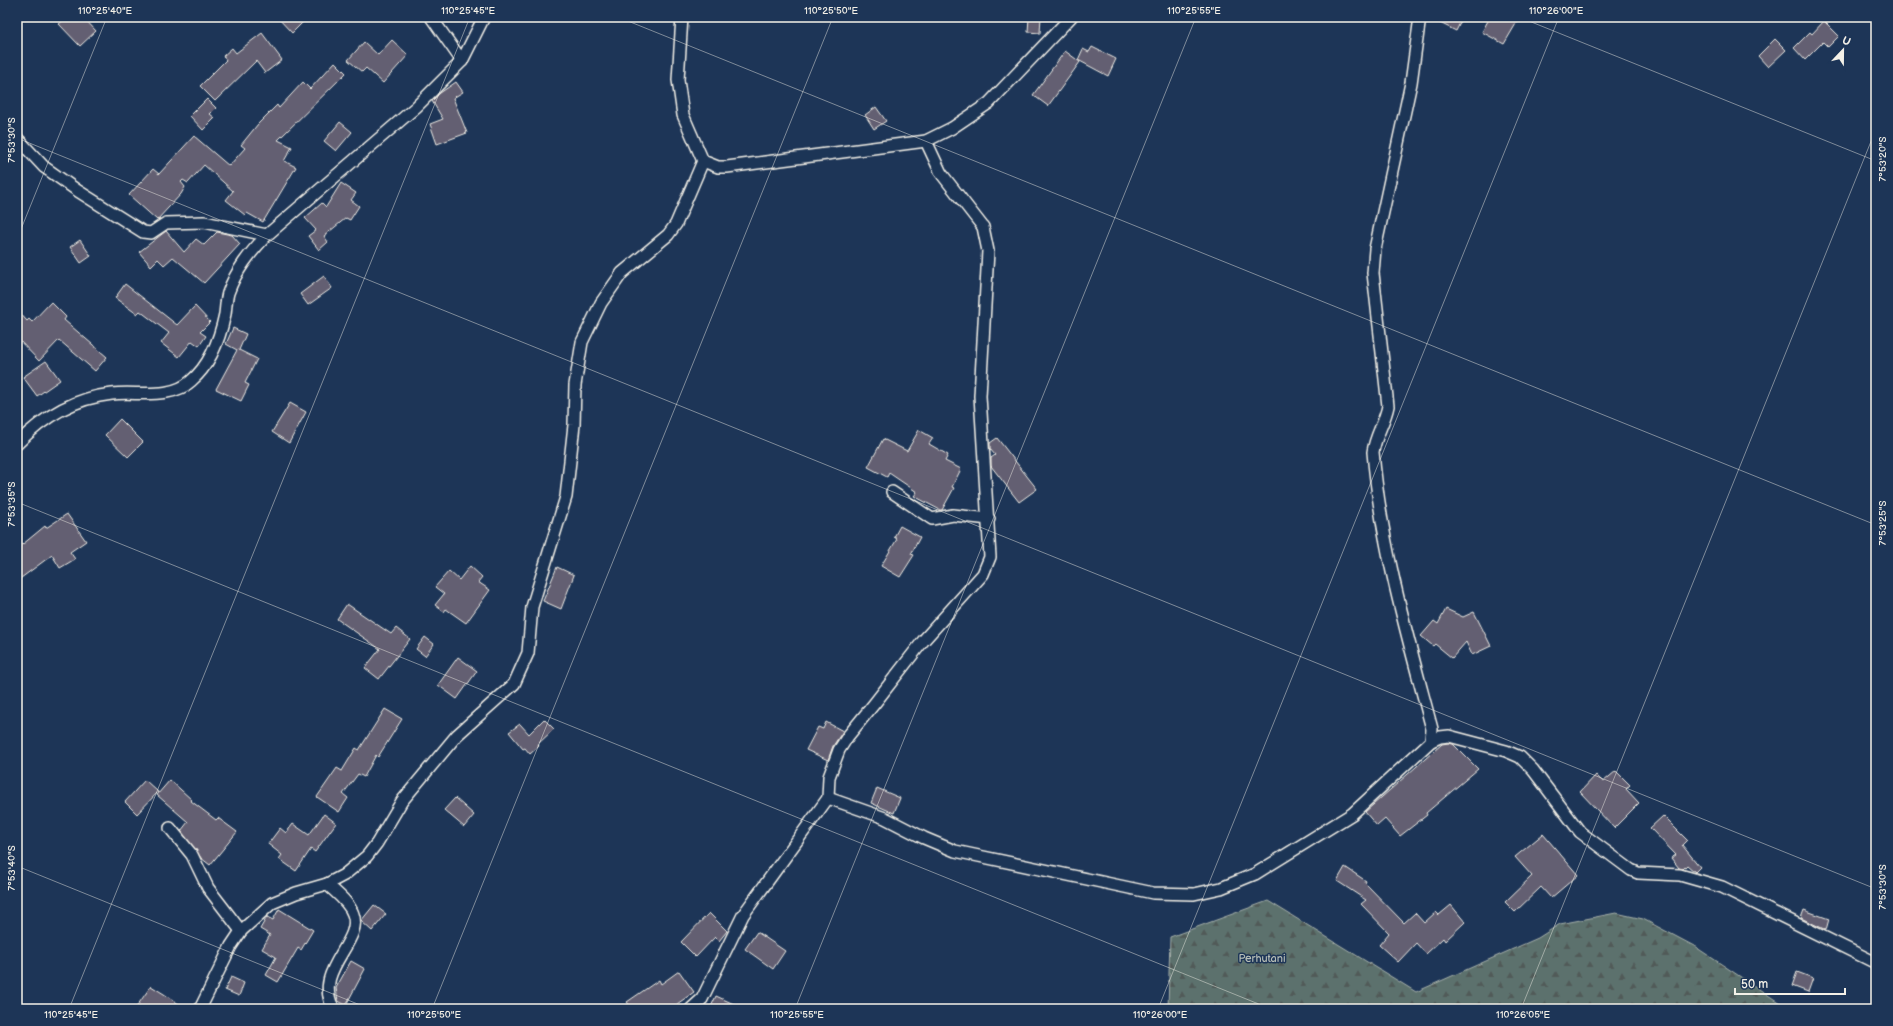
<svg xmlns="http://www.w3.org/2000/svg" width="1893" height="1026" font-family="'Balsamiq Sans',sans-serif">
  <style>
    .forest { fill: url(#forest-firs); stroke: #a8b1aa }
    .building { fill: #635e72; stroke: #f4f1e8 }
    .lines { fill: none; stroke-linecap: round; stroke-linejoin: round }
    .street-casing { stroke: #f4f1e8; stroke-width: 14 }
    .street { stroke: #1d3557; stroke-width: 11 }
    .ticks { fill: none; stroke: #f4f1e8; stroke-width: 1; stroke-opacity: 0.45 }
    .labels { text-anchor: middle; stroke-width: 3; stroke-linejoin: round; paint-order: stroke }
    .park-label { font-size: 11px; fill: #b7beb7; stroke: #1d3557 }
    .neatline { fill: none; stroke: #f4f1e8; stroke-width: 1.5 }
    .ticks-label { font-size: 10px; text-anchor: middle; fill: #f4f1e8 }
  </style>
  <defs>
    <pattern id="forest-firs" width="22" height="20" patternUnits="userSpaceOnUse"><rect width="22" height="20" fill="#5b716d"/><path d="M5 1l3.5 6h-7zM16 11l3.5 6h-7z" fill="#515a58"/></pattern>
  </defs>
  <rect width="100%" height="100%" fill="#1d3557"/>
  <filter id="ink" filterUnits="userSpaceOnUse"><feTurbulence type="fractalNoise" baseFrequency=".025" numOctaves="2"/><feDisplacementMap in="SourceGraphic" scale="8" xChannelSelector="R" yChannelSelector="G"/><feConvolveMatrix kernelMatrix="1 2 1 2 8 2 1 2 1" color-interpolation-filters="sRGB"/></filter>
  <g filter="url(#ink)">
    <!-- forest -->
    <polygon class="forest" points="1268,901 1416,992 1538,938 1560,924 1616,913 1643,919 1694,946 1789,1009 1168,1009 1170,937"/>
    <!-- building -->
    <g class="building">
      <polygon points="67,17 83,17 96,31 80,46 59,24"/>
      <polygon points="277,17 308,17 292,33"/>
      <polygon points="1029,17 1041,17 1040,33 1028,32"/>
      <polygon points="1428,17 1463,17 1456,31"/>
      <polygon points="1490,17 1520,17 1504,44 1482,32"/>
      <polygon points="1824,21 1839,36 1828,47 1823,42 1805,60 1794,48 1810,32 1812,34"/>
      <polygon points="262,33 282,60 265,73 256,61 215,101 200,86 226,60 223,56 232,48 236,53"/>
      <polygon points="1775,39 1786,50 1768,67 1758,56"/>
      <polygon points="392,40 408,55 383,83 366,68 362,72 348,60 364,42 378,55"/>
      <polygon points="1092,47 1116,59 1108,76 1078,60 1083,49 1089,52"/>
      <polygon points="1065,51 1080,62 1048,106 1033,95"/>
      <polygon points="335,62 346,73 278,140 292,147 284,161 296,167 263,222 247,213 245,215 226,200 233,191 204,165 188,183 183,180 181,182 185,187 181,194 157,220 129,195 153,169 159,174 194,136 229,166 245,148 241,145 258,124 277,105 279,108 303,82 310,89"/>
      <polygon points="456,82 463,92 453,98 467,133 437,144 430,124 443,119 432,101 440,93"/>
      <polygon points="207,99 216,108 210,114 215,118 203,130 190,116"/>
      <polygon points="876,107 886,121 874,129 865,115"/>
      <polygon points="340,122 352,132 336,151 324,141"/>
      <polygon points="341,183 356,193 351,200 359,206 350,220 346,218 324,236 328,242 319,250 308,236 316,230 305,218 322,203 326,207"/>
      <polygon points="166,231 184,252 196,239 204,245 217,232 232,235 240,244 204,283 173,257 164,265 158,259 151,266 139,252"/>
      <polygon points="80,240 91,256 81,263 70,247"/>
      <polygon points="324,276 332,288 308,305 300,294"/>
      <polygon points="125,284 177,325 195,306 210,322 200,332 206,336 199,346 192,341 179,357 161,343 169,333 140,311 137,314 115,298"/>
      <polygon points="51,302 66,317 64,320 107,357 95,371 59,340 39,361 17,338 17,310 27,321 29,319 32,322"/>
      <polygon points="233,328 246,334 239,350 257,359 245,383 249,385 241,401 216,389 237,350 226,344"/>
      <polygon points="46,361 60,380 37,396 23,377"/>
      <polygon points="290,403 306,412 289,443 272,432"/>
      <polygon points="120,419 143,442 128,457 105,435"/>
      <polygon points="919,430 933,438 929,444 948,455 945,461 961,469 952,487 954,488 942,510 940,510 914,496 917,492 889,473 887,477 868,467 883,439 907,451"/>
      <polygon points="997,438 1037,489 1019,502 991,466 991,458 995,455 990,449 990,443"/>
      <polygon points="67,514 86,541 70,552 75,559 60,568 52,555 17,581 17,549 45,526 46,528"/>
      <polygon points="900,526 920,537 911,554 914,555 900,577 881,566 897,539 894,537"/>
      <polygon points="470,566 482,577 478,582 490,590 466,623 446,609 444,612 435,605 444,594 435,587 449,571 459,580"/>
      <polygon points="557,567 574,575 561,609 543,601"/>
      <polygon points="347,604 391,634 396,628 410,639 379,679 365,668 380,649 337,619"/>
      <polygon points="1446,609 1463,617 1474,612 1491,646 1472,655 1466,642 1452,658 1435,644 1433,646 1421,636 1434,621 1438,624"/>
      <polygon points="425,637 434,644 425,656 416,649"/>
      <polygon points="458,657 477,671 457,699 438,685"/>
      <polygon points="385,709 402,719 378,757 376,755 364,777 358,774 343,794 348,798 339,812 317,797 337,768 342,771 356,748 359,750"/>
      <polygon points="544,719 554,729 538,744 539,746 530,754 525,748 523,749 509,732 520,724 529,734"/>
      <polygon points="826,722 843,731 833,746 828,760 806,750 818,727 823,729"/>
      <polygon points="1448,743 1453,744 1478,769 1426,813 1427,815 1400,836 1385,819 1377,826 1365,812 1442,744"/>
      <polygon points="1616,771 1630,785 1626,789 1639,803 1614,828 1580,792 1596,775 1603,782"/>
      <polygon points="145,780 158,792 137,814 125,802"/>
      <polygon points="170,780 192,800 191,801 216,820 218,818 237,832 210,865 201,858 181,831 188,822 157,795"/>
      <polygon points="877,788 900,798 894,813 871,803"/>
      <polygon points="455,798 474,815 464,827 444,810"/>
      <polygon points="324,814 336,823 315,852 311,849 296,871 279,859 282,855 268,844 280,828 286,833 293,824 309,835"/>
      <polygon points="1663,816 1687,840 1682,845 1700,867 1695,872 1687,865 1683,869 1679,868 1671,858 1676,855 1650,828"/>
      <polygon points="1543,834 1578,875 1551,898 1541,887 1515,912 1505,902 1532,876 1515,857"/>
      <polygon points="1345,867 1366,881 1365,883 1404,923 1415,913 1424,923 1436,912 1439,915 1451,905 1465,922 1445,941 1443,938 1426,954 1416,943 1398,962 1379,945 1389,933 1361,904 1366,900 1337,881"/>
      <polygon points="374,905 386,914 372,931 361,921"/>
      <polygon points="279,909 313,930 301,950 298,948 278,982 266,975 276,957 262,949 270,935 260,929 267,917 273,920"/>
      <polygon points="1804,910 1829,919 1826,930 1801,918"/>
      <polygon points="709,913 727,931 719,941 715,937 696,957 681,942"/>
      <polygon points="757,932 785,951 773,969 745,949"/>
      <polygon points="351,961 365,969 346,1005 338,1001 336,988"/>
      <polygon points="679,971 694,992 670,1009 632,1009 627,1002 659,980 661,984"/>
      <polygon points="1797,972 1813,978 1808,992 1792,986"/>
      <polygon points="231,977 244,983 239,996 225,990"/>
      <polygon points="151,986 164,994 186,1009 135,1009"/>
      <polygon points="716,996 745,1009 710,1009"/>
    </g>
    <g class="lines">
      <!-- street casing -->
      <g class="street-casing">
        <g id="street">
          <polyline points="431,17 462,61"/>
          <polyline points="682,17 678,80 683,115 703,161 718,167 727,167 926,141 952,128 989,103 1071,17"/>
          <polyline points="17,138 44,167 78,191 143,232 151,233 166,223 204,222 267,235"/>
          <path d="M17 444C43 417 74 398 112 394 136 391 171 400 191 381 210 365 220 338 225 314 226 307 226 300 228 293 236 270 250 253 267 235L416 107 462 61 484 17"/>
          <polyline points="892,492 932,519 953,515 989,519"/>
          <polyline points="1431,741 1440,737 1449,736 1506,751 1520,757 1533,770 1580,832 1631,870 1638,873 1680,875 1722,887 1876,963"/>
          <path d="M828 798 885 818 924 838 955 851 1153 893 1194 894 1221 888 1255 874 1352 814 1431 741 1432 729C1408 638 1381 546 1373 452 1375 436 1385 422 1388 406L1373 273 1375 249 1411 83 1420 17"/>
          <polyline points="170,828 192,855 208,888 241,931"/>
          <path d="M327 884C336 893 349 902 353 914 364 942 311 971 334 1009"/>
          <polyline points="200,1009 231,946 241,931 272,903 296,893 327,884 344,875 367,856 377,843 402,801 457,735 514,684 528,653 532,607 566,497 574,425 575,385 582,342 601,303 622,273 668,235 676,224 703,161"/>
          <polyline points="691,1009 702,999 743,915 828,798 829,777 839,750 848,736 874,704 923,641 983,574 990,557 980,396 988,251 983,227 941,173 926,141"/>
        </g>
      </g>
      <!-- street -->
      <use href="#street" class="street"/>
    </g>
  </g>
  <!-- ticks -->
  <path class="ticks" d="M618 17 1876 525M1519 17 1876 161M17 138 1876 889M17 239 107 17M17 502 1271 1009M17 866 370 1009M69 1009 470 17M432 1009 833 17M795 1009 1196 17M1158 1009 1559 17M1521 1009 1876 129"/>
  <g class="labels">
    <!-- park labels -->
    <g class="park-label">
      <text x="1262" y="962">Perhutani</text>
    </g>
  </g>
  <!-- margin -->
  <rect width="1893" height="1026" fill="none" stroke="#1d3557" stroke-width="44"/>
  <!-- north arrow -->
  <g transform="translate(1843 50) rotate(22)" stroke="#1d3557" stroke-width="3" paint-order="stroke">
  <path d="M0-3L7 15L0 10L-7 15Z" fill="#f4f1e8"/>
  <text y="-6" font-size="11" font-weight="bold" text-anchor="middle" fill="#f4f1e8">U</text>
  </g>
  <!-- scale -->
  <path d="M1735 988v6h110v-6" fill="none" stroke="#f4f1e8" stroke-width="2"/>
  <text x="1741" y="988" font-size="12" fill="#f4f1e8" stroke="#1d3557" stroke-width="3" paint-order="stroke">50 m</text>
  <rect x="22" y="22" width="1849" height="982" class="neatline"/>
  <g class="ticks-label">
    <text x="105" y="14">110°25'40"E</text>
    <text x="468" y="14">110°25'45"E</text>
    <text x="831" y="14">110°25'50"E</text>
    <text x="1194" y="14">110°25'55"E</text>
    <text x="1556" y="14">110°26'00"E</text>
    <text transform="translate(11 140) rotate(-90)" y="4">7°53'30"S</text>
    <text transform="translate(1882 159) rotate(-90)" y="4">7°53'20"S</text>
    <text transform="translate(11 504) rotate(-90)" y="4">7°53'35"S</text>
    <text transform="translate(1882 523) rotate(-90)" y="4">7°53'25"S</text>
    <text transform="translate(11 868) rotate(-90)" y="4">7°53'40"S</text>
    <text transform="translate(1882 887) rotate(-90)" y="4">7°53'30"S</text>
    <text x="71" y="1018">110°25'45"E</text>
    <text x="434" y="1018">110°25'50"E</text>
    <text x="797" y="1018">110°25'55"E</text>
    <text x="1160" y="1018">110°26'00"E</text>
    <text x="1523" y="1018">110°26'05"E</text>
  </g>
</svg>
